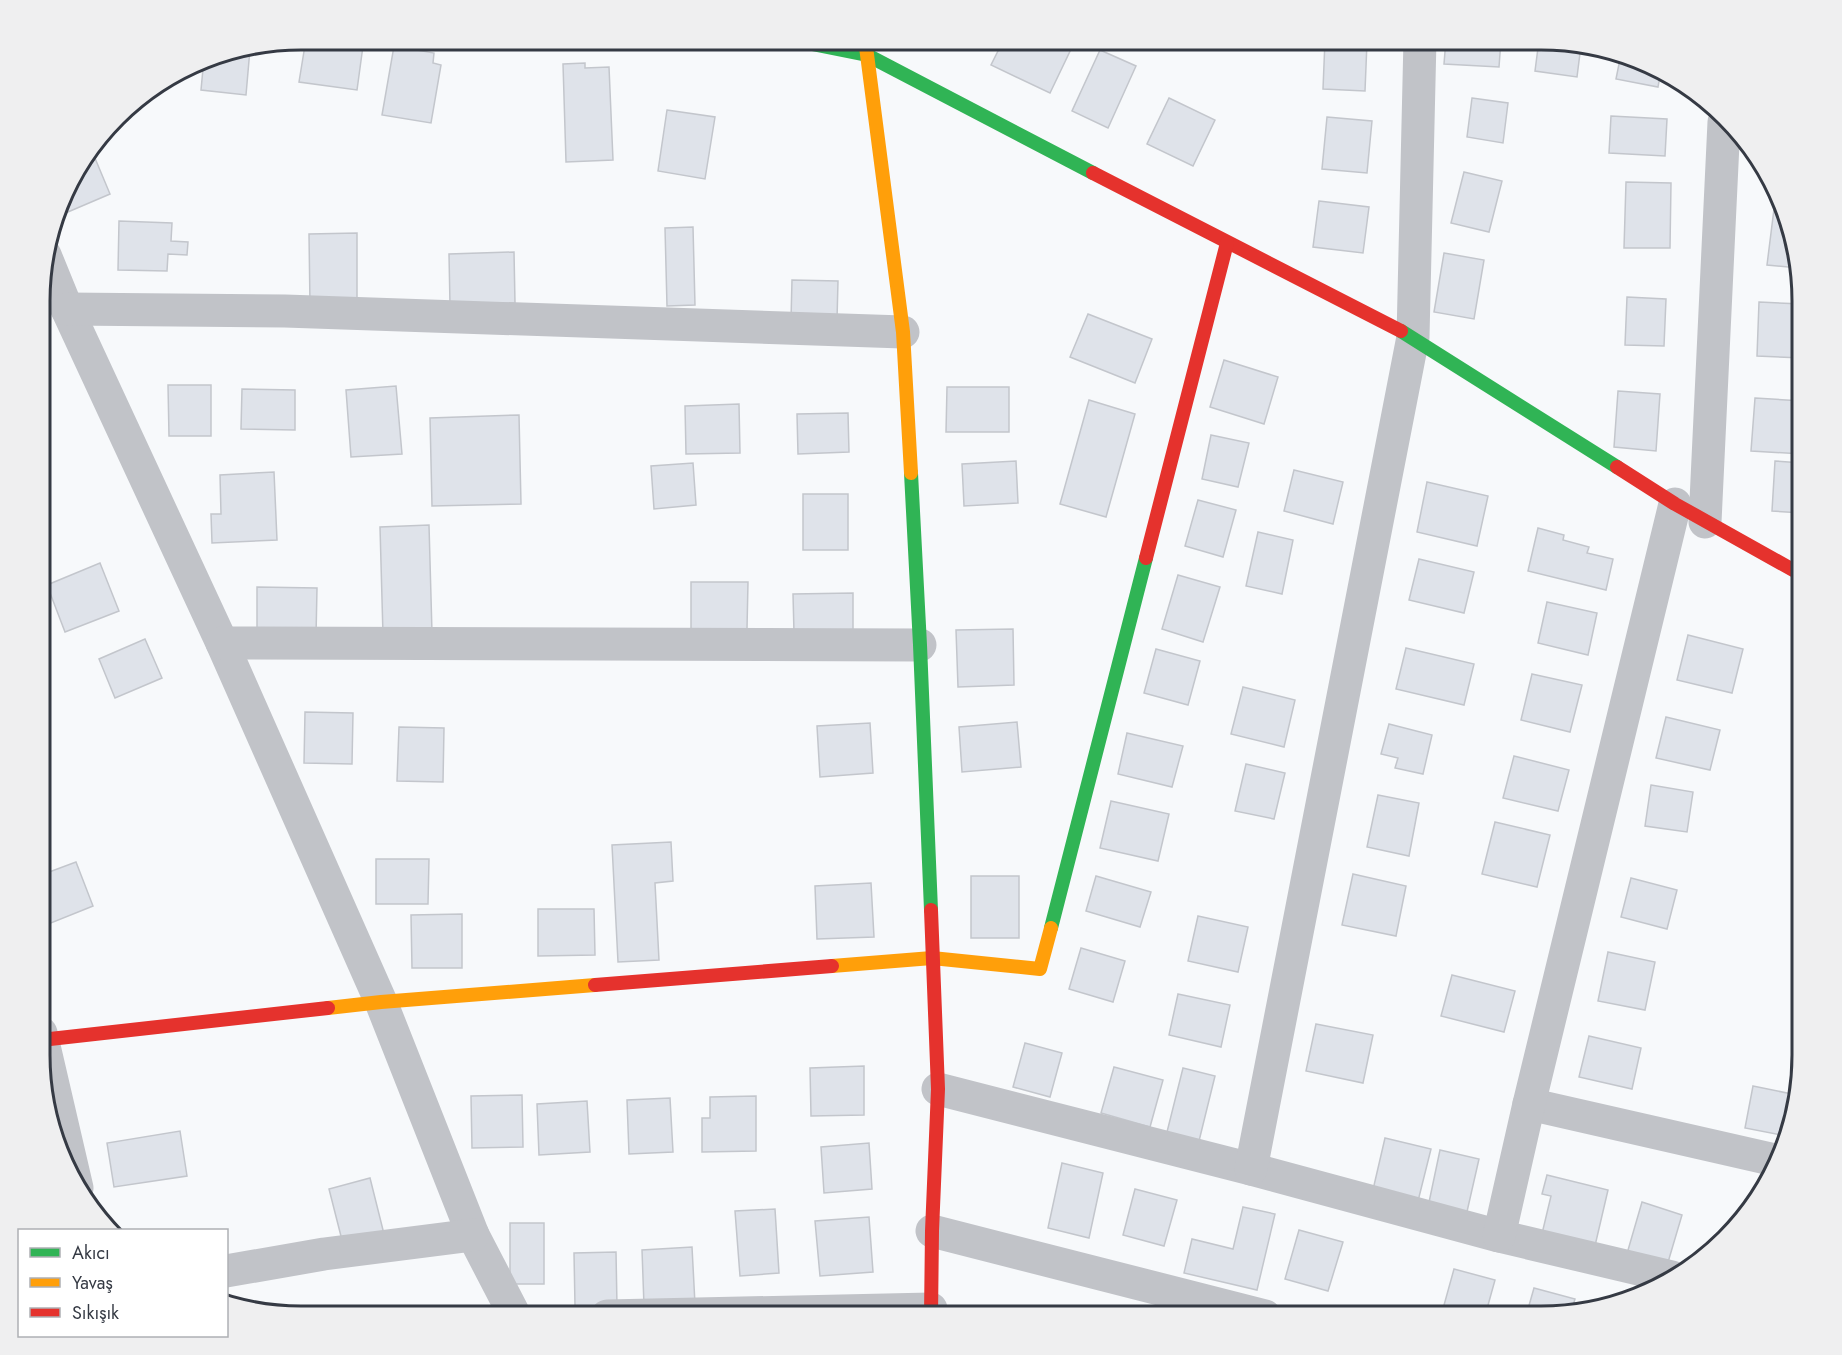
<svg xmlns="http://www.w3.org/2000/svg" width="1842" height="1355" font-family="Jost,sans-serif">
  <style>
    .building { fill: #dfe3ea; stroke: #c3c6cc; stroke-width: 1.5 }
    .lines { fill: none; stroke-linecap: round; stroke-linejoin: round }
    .street { stroke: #c1c3c8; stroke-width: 33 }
    .fast { stroke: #30b455; stroke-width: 14 }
    .slow { stroke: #ff9f0a; stroke-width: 14 }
    .jam { stroke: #e5322d; stroke-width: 14 }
    .rim { fill: none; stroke: #353a44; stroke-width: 3 }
  </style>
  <rect width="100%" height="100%" fill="#f7f9fb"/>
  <!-- building -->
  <g class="building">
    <polygon points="306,39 363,46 357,90 299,82"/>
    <polygon points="1004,39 1056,39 1072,47 1050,93 991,65"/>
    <polygon points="1446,39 1501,40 1499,67 1444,64"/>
    <polygon points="1325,40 1367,42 1365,91 1323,89"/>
    <polygon points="1539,40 1558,40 1581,45 1577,77 1535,71"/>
    <polygon points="394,46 434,53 433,63 441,65 431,123 382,115"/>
    <polygon points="250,49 246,95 201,90 204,58"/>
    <polygon points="1100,50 1136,66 1108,128 1072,111"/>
    <polygon points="1621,54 1641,59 1661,70 1658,87 1616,79"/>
    <polygon points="585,63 585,68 609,67 613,160 566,162 563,64"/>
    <polygon points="1169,98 1215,120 1193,166 1147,144"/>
    <polygon points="1472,98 1508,103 1503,143 1467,137"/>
    <polygon points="667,110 715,117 705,179 658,171"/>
    <polygon points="1611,116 1667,119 1665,156 1609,153"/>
    <polygon points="1327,117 1372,121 1367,173 1322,169"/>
    <polygon points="92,151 110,194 61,215 59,209 66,185"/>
    <polygon points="1464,172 1502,181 1489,232 1451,223"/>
    <polygon points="1626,182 1671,183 1670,248 1624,248"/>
    <polygon points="1319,201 1369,207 1363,253 1313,247"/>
    <polygon points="1774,209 1783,210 1798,268 1767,265"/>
    <polygon points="119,221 172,223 171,241 188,242 187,255 168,254 167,271 118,270"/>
    <polygon points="693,227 695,305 667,306 665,228"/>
    <polygon points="357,233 357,304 310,305 309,234"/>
    <polygon points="514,252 515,303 450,305 449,254"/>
    <polygon points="1444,253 1484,260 1474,319 1434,312"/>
    <polygon points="792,280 838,281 837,320 791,320"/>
    <polygon points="1627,297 1666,299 1664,346 1625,345"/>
    <polygon points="1759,302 1802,304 1802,358 1757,356"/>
    <polygon points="1088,314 1152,339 1135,383 1070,357"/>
    <polygon points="1224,360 1278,377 1264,424 1210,407"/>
    <polygon points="168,385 211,385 211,436 169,436"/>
    <polygon points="396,386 402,454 351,457 346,390"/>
    <polygon points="947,387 1009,387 1009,432 946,432"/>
    <polygon points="242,389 295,390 295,430 241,429"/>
    <polygon points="1618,391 1660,394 1656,451 1614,447"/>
    <polygon points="1755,398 1802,401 1802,454 1751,451"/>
    <polygon points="1089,400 1135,414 1106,517 1060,504"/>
    <polygon points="739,404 740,453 686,454 685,406"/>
    <polygon points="848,413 849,452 798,454 797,414"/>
    <polygon points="519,415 521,504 432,506 430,418"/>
    <polygon points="1211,435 1249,443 1238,487 1202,479"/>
    <polygon points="1016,461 1018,503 964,506 962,464"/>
    <polygon points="1775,461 1802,463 1802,513 1772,511"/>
    <polygon points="693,463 696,505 654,509 651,466"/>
    <polygon points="1294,470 1343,482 1333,524 1284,511"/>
    <polygon points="274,472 277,540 212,543 211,514 221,514 220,475"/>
    <polygon points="1427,482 1488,496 1477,546 1417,532"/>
    <rect x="803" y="494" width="45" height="56"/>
    <polygon points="1198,500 1236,510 1223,557 1185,546"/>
    <polygon points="429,525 432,633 383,635 380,527"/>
    <polygon points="1538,528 1564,535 1563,540 1589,547 1587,553 1613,559 1606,590 1528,571"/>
    <polygon points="1258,532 1293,540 1282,594 1246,586"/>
    <polygon points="1419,559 1474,572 1464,613 1409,600"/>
    <polygon points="100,563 119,611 65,632 47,585"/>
    <polygon points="1178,575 1220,587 1203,642 1162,629"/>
    <polygon points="691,582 748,582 747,629 691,629"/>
    <polygon points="257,587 317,588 316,636 257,635"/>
    <polygon points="853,593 853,633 794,633 793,594"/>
    <polygon points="1547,602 1597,613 1588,655 1538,643"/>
    <polygon points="1013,629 1014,685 958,687 956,630"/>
    <polygon points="1688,635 1743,649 1732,693 1677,680"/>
    <polygon points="145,639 162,678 115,698 99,659"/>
    <polygon points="1406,648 1474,664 1464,705 1396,689"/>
    <polygon points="1156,649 1200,661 1188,705 1144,693"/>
    <polygon points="1532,674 1582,685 1570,732 1521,720"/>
    <polygon points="1243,687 1295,700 1284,747 1231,734"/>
    <polygon points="305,712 353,713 352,764 304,763"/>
    <polygon points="1666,717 1720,730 1710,770 1656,758"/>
    <polygon points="1017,722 1021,767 962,772 959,727"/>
    <polygon points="870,723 873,773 820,777 817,726"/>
    <polygon points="1389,724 1432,735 1423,774 1395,768 1398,758 1381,754"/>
    <polygon points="399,727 444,728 443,782 397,781"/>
    <polygon points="1127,733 1183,746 1172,787 1118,774"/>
    <polygon points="1514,756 1569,770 1558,811 1503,798"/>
    <polygon points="1246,764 1285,773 1274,819 1235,811"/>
    <polygon points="1651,785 1693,792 1687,832 1645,826"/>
    <polygon points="1378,795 1419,803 1409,856 1367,847"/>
    <polygon points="1111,801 1169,814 1158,861 1100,848"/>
    <polygon points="1495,822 1550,835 1537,887 1482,874"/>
    <polygon points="671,842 673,881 655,883 659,960 618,962 612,845"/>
    <polygon points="376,859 429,859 428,904 376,904"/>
    <polygon points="76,862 93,906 41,927 41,875"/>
    <polygon points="1353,874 1406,886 1396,936 1342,925"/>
    <rect x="971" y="876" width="48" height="62"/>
    <polygon points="1096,876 1151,892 1140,927 1086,911"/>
    <polygon points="1631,878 1677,890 1667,929 1621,917"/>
    <polygon points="871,883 874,937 817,939 815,886"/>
    <polygon points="538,909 594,909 595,955 538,956"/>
    <polygon points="462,914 462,968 412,968 411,915"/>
    <polygon points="1198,916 1248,927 1238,972 1188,961"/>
    <polygon points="1081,948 1125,961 1113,1002 1069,989"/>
    <polygon points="1608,952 1655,962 1645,1010 1598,1001"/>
    <polygon points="1452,975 1515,991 1504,1032 1441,1016"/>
    <polygon points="1178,994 1230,1005 1221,1047 1169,1035"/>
    <polygon points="1316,1024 1373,1035 1363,1083 1306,1071"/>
    <polygon points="1589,1036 1641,1048 1632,1089 1579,1077"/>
    <polygon points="1025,1043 1062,1053 1050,1097 1013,1087"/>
    <polygon points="864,1066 864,1115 811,1116 810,1068"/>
    <polygon points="1114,1067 1163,1080 1150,1127 1101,1113"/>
    <polygon points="1183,1068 1215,1076 1199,1141 1167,1132"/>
    <polygon points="1753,1086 1797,1095 1787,1136 1745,1128"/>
    <polygon points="522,1095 523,1147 472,1148 471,1096"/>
    <polygon points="756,1096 756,1151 702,1152 702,1118 710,1118 710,1097"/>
    <polygon points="670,1098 673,1152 629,1154 627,1100"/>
    <polygon points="587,1101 590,1152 539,1155 537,1104"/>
    <polygon points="180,1131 187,1176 114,1187 107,1143"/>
    <polygon points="1385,1138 1431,1149 1417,1205 1372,1194"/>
    <polygon points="869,1143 872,1189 824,1193 821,1147"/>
    <polygon points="1440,1150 1479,1159 1466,1216 1428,1207"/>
    <polygon points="1062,1163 1103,1173 1089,1238 1048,1228"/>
    <polygon points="1547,1175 1608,1190 1594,1250 1541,1238 1551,1196 1542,1194"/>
    <polygon points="370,1178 384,1234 343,1244 329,1189"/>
    <polygon points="1135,1189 1177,1200 1164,1246 1123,1235"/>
    <polygon points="1642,1202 1682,1215 1666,1269 1626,1257"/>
    <polygon points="1243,1207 1275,1214 1257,1290 1184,1273 1192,1239 1233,1249"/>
    <polygon points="775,1209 779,1273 740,1276 735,1211"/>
    <polygon points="869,1217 873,1272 820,1276 815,1221"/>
    <rect x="510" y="1223" width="34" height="61"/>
    <polygon points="1299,1230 1343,1242 1328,1291 1285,1279"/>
    <polygon points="692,1247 695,1304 644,1306 642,1250"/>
    <polygon points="616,1252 617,1306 575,1306 574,1253"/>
    <polygon points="1454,1269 1495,1280 1485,1316 1441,1316"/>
    <polygon points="1534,1288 1575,1299 1572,1309 1542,1316 1526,1316"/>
  </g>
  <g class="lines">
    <!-- street -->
    <g class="street">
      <polyline points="45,255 67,309 222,643 381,1002 473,1235 515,1316"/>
      <polyline points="67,309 285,311 903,332"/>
      <polyline points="1705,522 1724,122"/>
      <polyline points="222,643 920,645"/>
      <polyline points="41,1033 77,1188"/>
      <polyline points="938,1089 1251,1169 1499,1236 1672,1277"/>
      <polyline points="1529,1104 1779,1161"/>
      <polyline points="1251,1169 1413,337 1420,39"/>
      <polyline points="932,1231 1265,1316"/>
      <polyline points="1499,1236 1529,1104 1675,504"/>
      <polyline points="226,1271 324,1254 473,1235"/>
      <polyline points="607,1316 931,1309"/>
    </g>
    <!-- fast -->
    <g class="fast">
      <polyline points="787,39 867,55 1093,173"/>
      <polyline points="1401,331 1617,467"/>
      <polyline points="911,473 920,645 931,910"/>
      <polyline points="1051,928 1146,558"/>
    </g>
    <!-- slow -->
    <g class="slow">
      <polyline points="865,39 903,332 911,473"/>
      <polyline points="832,966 932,958 1040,969 1051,928"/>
      <polyline points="328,1008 381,1002 595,985"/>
    </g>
    <!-- jam -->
    <g class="jam">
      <polyline points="1093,173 1401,331"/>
      <polyline points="1617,467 1675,504 1802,575"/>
      <polyline points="1146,558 1227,243"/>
      <polyline points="931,910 938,1089 932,1231 931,1316"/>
      <polyline points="595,985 832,966"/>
      <polyline points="41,1040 328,1008"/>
    </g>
  </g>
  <!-- crop -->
  <path d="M0 0H1842V1355H0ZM301 50H1541A251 251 0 0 1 1792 301V1055A251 251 0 0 1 1541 1306H301A251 251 0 0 1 50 1055V301A251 251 0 0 1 301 50Z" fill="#efeff0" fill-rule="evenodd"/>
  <path class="rim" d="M301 50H1541A251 251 0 0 1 1792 301V1055A251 251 0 0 1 1541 1306H301A251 251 0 0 1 50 1055V301A251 251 0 0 1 301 50Z"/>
  <!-- legend -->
  <rect x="18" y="1229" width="210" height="108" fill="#ffffff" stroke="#aeb0b4" stroke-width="1.5"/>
  <rect x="30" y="1248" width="30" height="9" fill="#30b455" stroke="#aeb0b4" stroke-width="1.5"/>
  <text x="72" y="1259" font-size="18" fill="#353a44">Akıcı</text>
  <rect x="30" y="1278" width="30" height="9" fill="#ff9f0a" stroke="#aeb0b4" stroke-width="1.5"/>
  <text x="72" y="1289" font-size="18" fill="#353a44">Yavaş</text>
  <rect x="30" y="1308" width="30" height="9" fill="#e5322d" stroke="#aeb0b4" stroke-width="1.5"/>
  <text x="72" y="1319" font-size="18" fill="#353a44">Sıkışık</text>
</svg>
